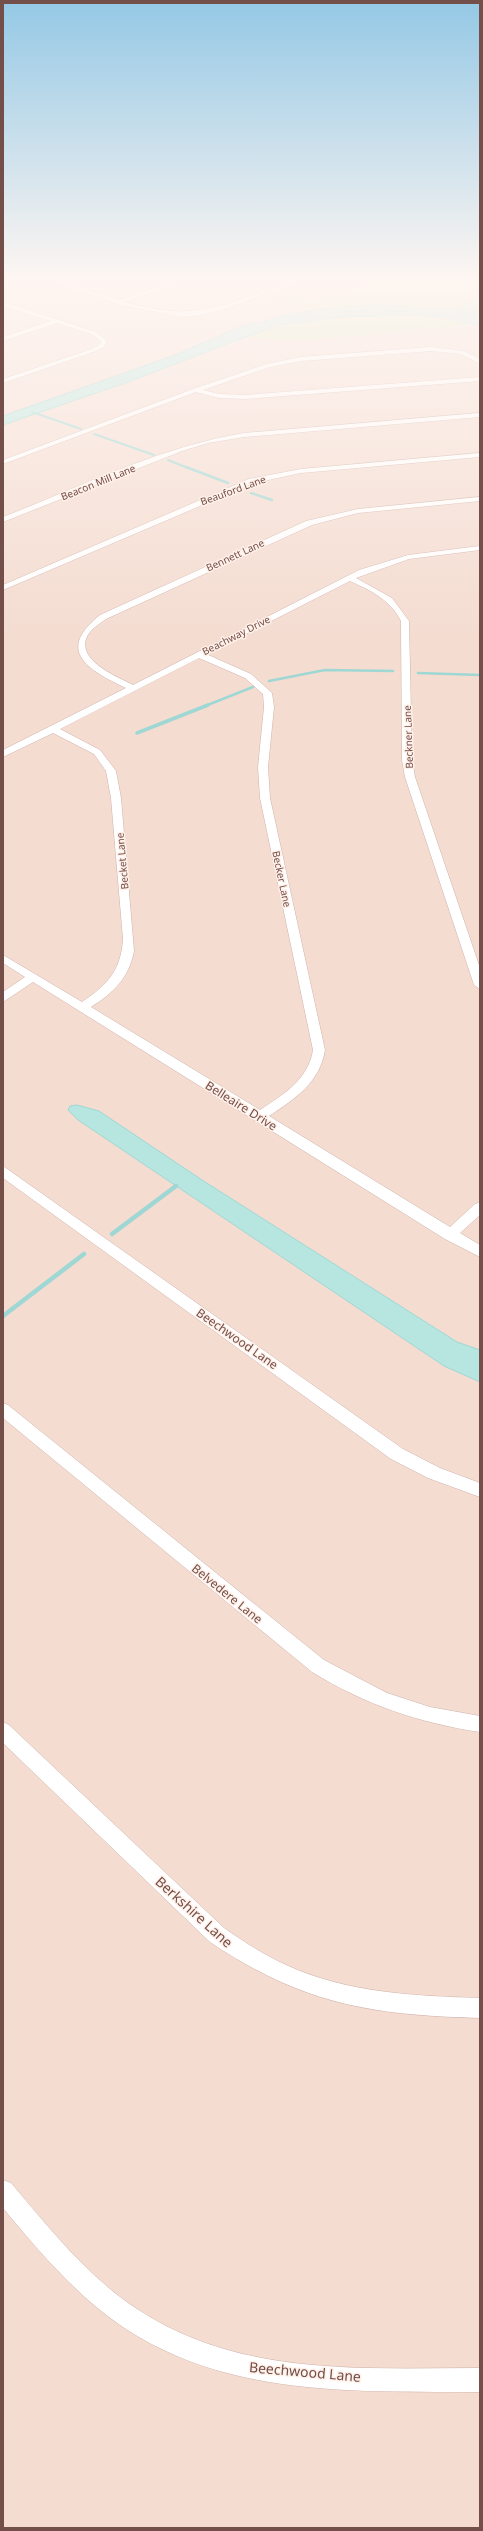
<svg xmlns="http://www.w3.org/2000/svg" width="483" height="2531" font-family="'Noto Sans',sans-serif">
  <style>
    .residential { fill: #f4dcd1 }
    .green { fill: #dbeac1 }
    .water { fill: #b7e6e1; stroke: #9ed7d3 }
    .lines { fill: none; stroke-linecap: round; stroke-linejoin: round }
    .stream-far3 { stroke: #9ed7d3; stroke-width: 2 }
    .stream-far2 { stroke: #9ed7d3; stroke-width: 2.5 }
    .stream-far1 { stroke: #9ed7d3; stroke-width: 3.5 }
    .stream { stroke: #9ed7d3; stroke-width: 4.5 }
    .minor-casing { stroke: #cfb4ac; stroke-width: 1 }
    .minor { fill: #fff; fill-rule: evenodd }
    .labels { text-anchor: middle; stroke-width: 3; stroke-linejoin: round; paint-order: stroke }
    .far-street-label { font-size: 10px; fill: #744e49; stroke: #fff1e9 }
    .street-label { font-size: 12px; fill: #744e49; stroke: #fff1e9 }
    .near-street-label { font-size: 14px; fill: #744e49; stroke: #fff1e9 }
  </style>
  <rect width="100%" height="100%" fill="#fcece3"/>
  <!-- residential -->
  <g class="residential">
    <polygon points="3,281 375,281 313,302 275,292 262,296 309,310 235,329 175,355 3,416"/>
    <polygon points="439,317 480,326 480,1350 457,1342 202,1180 99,1111 77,1105 69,1107 68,1110 78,1120 444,1366 480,1382 480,2528 3,2528 3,425 237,342 259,331"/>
  </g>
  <!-- green -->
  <g class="green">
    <polygon points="375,281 474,281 480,287 480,299 452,309 379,305 309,310 261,297 275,292 313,302"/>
    <path d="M362 315 439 317 472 324C449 330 424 324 401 332L289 341 247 337C282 319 324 318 362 315Z"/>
  </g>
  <!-- water -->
  <g class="water">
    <polygon points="480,299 480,326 439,317 414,315 340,317 278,325 128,382 3,425 3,416 175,355 235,329 295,313 338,307 379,305 452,309"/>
    <polygon points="77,1105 99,1111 202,1180 457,1342 480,1350 480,1382 444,1366 78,1120 68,1110 70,1106"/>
  </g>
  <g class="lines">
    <!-- stream-far3 -->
    <g class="stream-far3">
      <polyline points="32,412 81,429"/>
      <polyline points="94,434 154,455"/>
      <polyline points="168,460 188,468"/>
    </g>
    <!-- stream-far2 -->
    <g class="stream-far2">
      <polyline points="186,467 228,483"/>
      <polyline points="251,493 272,500"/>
      <polyline points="418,673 480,675"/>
      <polyline points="269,681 325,670 393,671"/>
      <polyline points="205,706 253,687"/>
    </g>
    <!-- stream-far1 -->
    <polyline class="stream-far1" points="137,733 208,705"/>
    <!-- stream -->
    <g class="stream">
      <polyline points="112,1234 176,1186"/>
      <polyline points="3,1316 84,1254"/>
    </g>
    <!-- minor casing -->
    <g class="minor-casing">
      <g id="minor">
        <path d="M50 281H59L119 300 178 281H187L124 302C196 323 225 305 292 281H300L222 310 195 316H179L122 305Z"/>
        <polygon points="3,302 96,332 107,341 104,347 96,351 3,383 3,379 92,349 99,345 101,341 92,334 57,323 3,341 3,337 51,321 3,306"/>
        <polygon points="431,347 464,351 480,359 480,364 461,354 431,351 301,361 270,367 203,390 219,394 245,395 480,377 480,381 245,399 219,398 196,392 3,464 3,460 193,389 267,364 301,357"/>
        <path d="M480 413V417L244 437 208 443 182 451 3 522V517C82 486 160 447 244 433Z"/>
        <polygon points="480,453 480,457 301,473 254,483 3,590 3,585 249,479 301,469"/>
        <path d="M480 497V501L358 513 312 525 106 619C99 624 89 630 86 639 79 662 118 677 133 685L359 570 408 555 480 546V550L409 559 356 578 392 598 409 621 412 760 415 777 480 968V989L474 985 405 777 402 760 401 621C391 600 370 590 350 581L206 654 251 674 272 693 274 707 268 767 270 798 325 1050C320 1082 295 1099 269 1116L450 1227 475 1204 480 1202V1215L460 1233 480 1245V1257L445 1239 33 982 3 1002V992L25 977 3 963V955L82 1002C108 985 121 970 123 939L111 798 106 771 94 754 53 733 3 757V750L126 688C88 670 55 651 100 615L306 521 358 509ZM199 658 245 678 263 694 264 707 258 767 260 798 313 1050C308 1080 284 1094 260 1110L91 1007C113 993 129 978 134 951L121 798 116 771 100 750 60 729Z"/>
        <polygon points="3,1166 403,1449 440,1468 480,1483 480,1497 428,1478 391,1459 3,1178"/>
        <path d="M3 1403 8 1405 324 1660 387 1693 430 1707 480 1716V1732C419 1723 364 1704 312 1672L3 1418Z"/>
        <path d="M3 1722 9 1725 224 1928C244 1942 264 1955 286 1965 347 1993 415 1996 480 1998V2018C370 2015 303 2004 210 1942L3 1743Z"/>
        <path d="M3 2180 11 2183C49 2228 88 2277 137 2309 239 2377 363 2368 480 2368V2392C356 2391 227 2398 120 2325 75 2294 38 2250 3 2208Z"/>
      </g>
    </g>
    <!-- minor -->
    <use href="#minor" class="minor"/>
  </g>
  <!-- sky -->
  <linearGradient id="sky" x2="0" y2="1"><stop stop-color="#94c8e5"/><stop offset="0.44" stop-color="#fef6f2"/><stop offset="1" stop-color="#fef6f2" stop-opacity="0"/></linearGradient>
  <rect width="483" height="635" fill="url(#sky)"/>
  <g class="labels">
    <!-- far-street labels -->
    <g class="far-street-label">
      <text transform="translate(98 482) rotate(-22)" y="4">Beacon Mill Lane</text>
      <text transform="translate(233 490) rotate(-20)" y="4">Beauford Lane</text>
      <text transform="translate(235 555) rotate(-25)" y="4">Bennett Lane</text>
      <text transform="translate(236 635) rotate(-27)" y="4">Beachway Drive</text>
      <text transform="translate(408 737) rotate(-92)" y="4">Beckner Lane</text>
      <text transform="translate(122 861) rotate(-95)" y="4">Becket Lane</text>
      <text transform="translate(282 879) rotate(78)" y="4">Becker Lane</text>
    </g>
    <!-- street labels -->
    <g class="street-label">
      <text transform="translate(241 1106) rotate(32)" y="4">Belleaire Drive</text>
      <text transform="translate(237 1339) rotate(35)" y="4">Beechwood Lane</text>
      <text transform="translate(227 1594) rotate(39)" y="4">Belvedere Lane</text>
    </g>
    <!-- near-street labels -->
    <g class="near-street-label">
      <text transform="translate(194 1912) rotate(42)" y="5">Berkshire Lane</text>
      <text transform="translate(305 2372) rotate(5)" y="5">Beechwood Lane</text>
    </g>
  </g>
  <!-- border -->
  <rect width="483" height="2531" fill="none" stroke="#744e49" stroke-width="8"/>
</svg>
